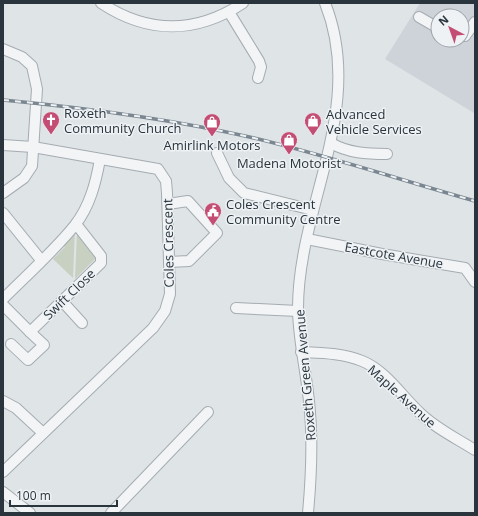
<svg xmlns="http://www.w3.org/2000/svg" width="478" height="516" font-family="'Open Sans',sans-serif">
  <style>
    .built { fill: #cdd3d9; fill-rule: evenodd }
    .green { fill: #c8d0c1 }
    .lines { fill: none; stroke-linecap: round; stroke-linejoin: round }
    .minor-casing { stroke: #a5acb1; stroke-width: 12 }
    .minor { stroke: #f2f4f6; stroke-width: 10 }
    .rail-casing { stroke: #7a8690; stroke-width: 3.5 }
    .rail { stroke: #eef2f5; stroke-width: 2; stroke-dasharray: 6; stroke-linecap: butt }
    .labels { text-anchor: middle; stroke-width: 3; stroke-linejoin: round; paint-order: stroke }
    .poi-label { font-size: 13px; fill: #29343d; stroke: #eef2f5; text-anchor: start }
    .street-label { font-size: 13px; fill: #29343d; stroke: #eef2f5 }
  </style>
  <rect width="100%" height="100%" fill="#dfe4e7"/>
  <!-- built -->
  <path class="built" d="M420 3H475L474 113 385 59ZM438 16H462V40H438Z"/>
  <!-- green -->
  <g class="green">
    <polygon points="75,229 73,278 53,259 65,247 61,243"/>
    <polygon points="77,231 96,258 75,279"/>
  </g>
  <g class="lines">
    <!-- minor casing -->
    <g class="minor-casing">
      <g id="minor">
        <path d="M101 3C148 34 196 34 243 3"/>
        <polyline points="229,12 259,61 261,67 258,78"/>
        <polyline points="419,17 438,28"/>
        <polyline points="462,36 465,36 475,22"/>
        <polyline points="3,49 22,57 32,66 37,89 32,166 24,178 3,193"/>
        <path d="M331 143C348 153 367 154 387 154"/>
        <polyline points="3,145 33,147 158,169 166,181 167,193 170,294 165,311 153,328 3,472"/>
        <polyline points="217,153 229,178 244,193 313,210"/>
        <polyline points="168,204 188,201 217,233 189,261 169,262"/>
        <polyline points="3,213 41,260"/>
        <polyline points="307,239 382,254 465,268 475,282"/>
        <path d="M3 299C26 276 55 250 75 225 90 206 96 182 100 159"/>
        <polyline points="62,301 82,323"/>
        <polyline points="3,305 30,332 101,263 101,256 76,224"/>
        <polyline points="236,308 298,311"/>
        <polyline points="11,344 28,360 44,345 30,332"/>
        <path d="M301 352C322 353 342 353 362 361 385 370 401 395 419 412 435 428 456 438 475 450"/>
        <polyline points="3,401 16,408 43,433"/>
        <polyline points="3,492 30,513"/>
        <polyline points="111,513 208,412"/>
        <path d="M308 513C311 480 313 447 310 413 308 379 299 346 298 311 297 206 367 109 325 3"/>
      </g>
    </g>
    <!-- minor -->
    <use href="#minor" class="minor"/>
    <!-- rail casing -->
    <g class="rail-casing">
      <path id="rail" d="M3 100C87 108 171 119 254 138 329 156 401 180 475 201"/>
    </g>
    <!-- rail -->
    <use href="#rail" class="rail"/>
  </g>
  <!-- icons -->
  <defs>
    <g id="church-pin" transform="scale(0.9)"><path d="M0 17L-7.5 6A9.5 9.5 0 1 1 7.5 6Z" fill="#c34d73" stroke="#eef2f5"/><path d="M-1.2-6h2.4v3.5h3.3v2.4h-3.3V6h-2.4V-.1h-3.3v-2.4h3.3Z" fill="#fff"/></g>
    <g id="shop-pin" transform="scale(0.9)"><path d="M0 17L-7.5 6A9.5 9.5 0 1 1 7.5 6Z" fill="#c34d73" stroke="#eef2f5"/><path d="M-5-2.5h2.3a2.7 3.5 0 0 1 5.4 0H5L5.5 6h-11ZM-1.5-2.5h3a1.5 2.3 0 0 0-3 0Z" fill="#fff"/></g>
    <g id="civic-pin" transform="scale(0.9)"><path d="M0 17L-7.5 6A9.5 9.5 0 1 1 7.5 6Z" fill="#c34d73" stroke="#eef2f5"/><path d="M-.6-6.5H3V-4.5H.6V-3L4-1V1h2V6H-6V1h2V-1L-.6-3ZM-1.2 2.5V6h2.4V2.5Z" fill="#fff"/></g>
  </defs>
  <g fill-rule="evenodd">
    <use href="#church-pin" x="51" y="120"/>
    <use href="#shop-pin" x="313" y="121"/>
    <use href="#shop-pin" x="212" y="122"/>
    <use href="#shop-pin" x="289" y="140"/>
    <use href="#civic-pin" x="213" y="211"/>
  </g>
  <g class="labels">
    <!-- poi labels -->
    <g class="poi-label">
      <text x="64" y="118">Roxeth<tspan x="64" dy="15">Community Church</tspan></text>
      <text x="326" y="119">Advanced<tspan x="326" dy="15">Vehicle Services</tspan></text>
      <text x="212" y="150" text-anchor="middle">Amirlink Motors</text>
      <text x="289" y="168" text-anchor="middle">Madena Motorist</text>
      <text x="226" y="209">Coles Crescent<tspan x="226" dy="15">Community Centre</tspan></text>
    </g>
    <!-- street labels -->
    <g class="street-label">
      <text transform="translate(168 243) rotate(-91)" y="5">Coles Crescent</text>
      <text transform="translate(394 255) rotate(10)" y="5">Eastcote Avenue</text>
      <text transform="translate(69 294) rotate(-44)" y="5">Swift Close</text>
      <text transform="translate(305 375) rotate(-95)" y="5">Roxeth Green Avenue</text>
      <text transform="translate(402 396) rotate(42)" y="5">Maple Avenue</text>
    </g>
  </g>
  <!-- border -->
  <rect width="478" height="516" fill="none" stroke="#29343d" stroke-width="8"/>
  <!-- north arrow -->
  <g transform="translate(450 28) rotate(319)"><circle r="19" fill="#eef2f5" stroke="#9fa6ab"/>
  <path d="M0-3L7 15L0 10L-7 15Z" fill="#c34d73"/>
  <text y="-6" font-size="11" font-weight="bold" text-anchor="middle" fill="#29343d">N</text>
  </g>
  <!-- scale -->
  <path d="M10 500v6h107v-6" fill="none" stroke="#29343d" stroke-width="2"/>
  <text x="16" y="500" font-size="12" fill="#29343d" stroke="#eef2f5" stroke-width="3" paint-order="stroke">100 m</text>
</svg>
